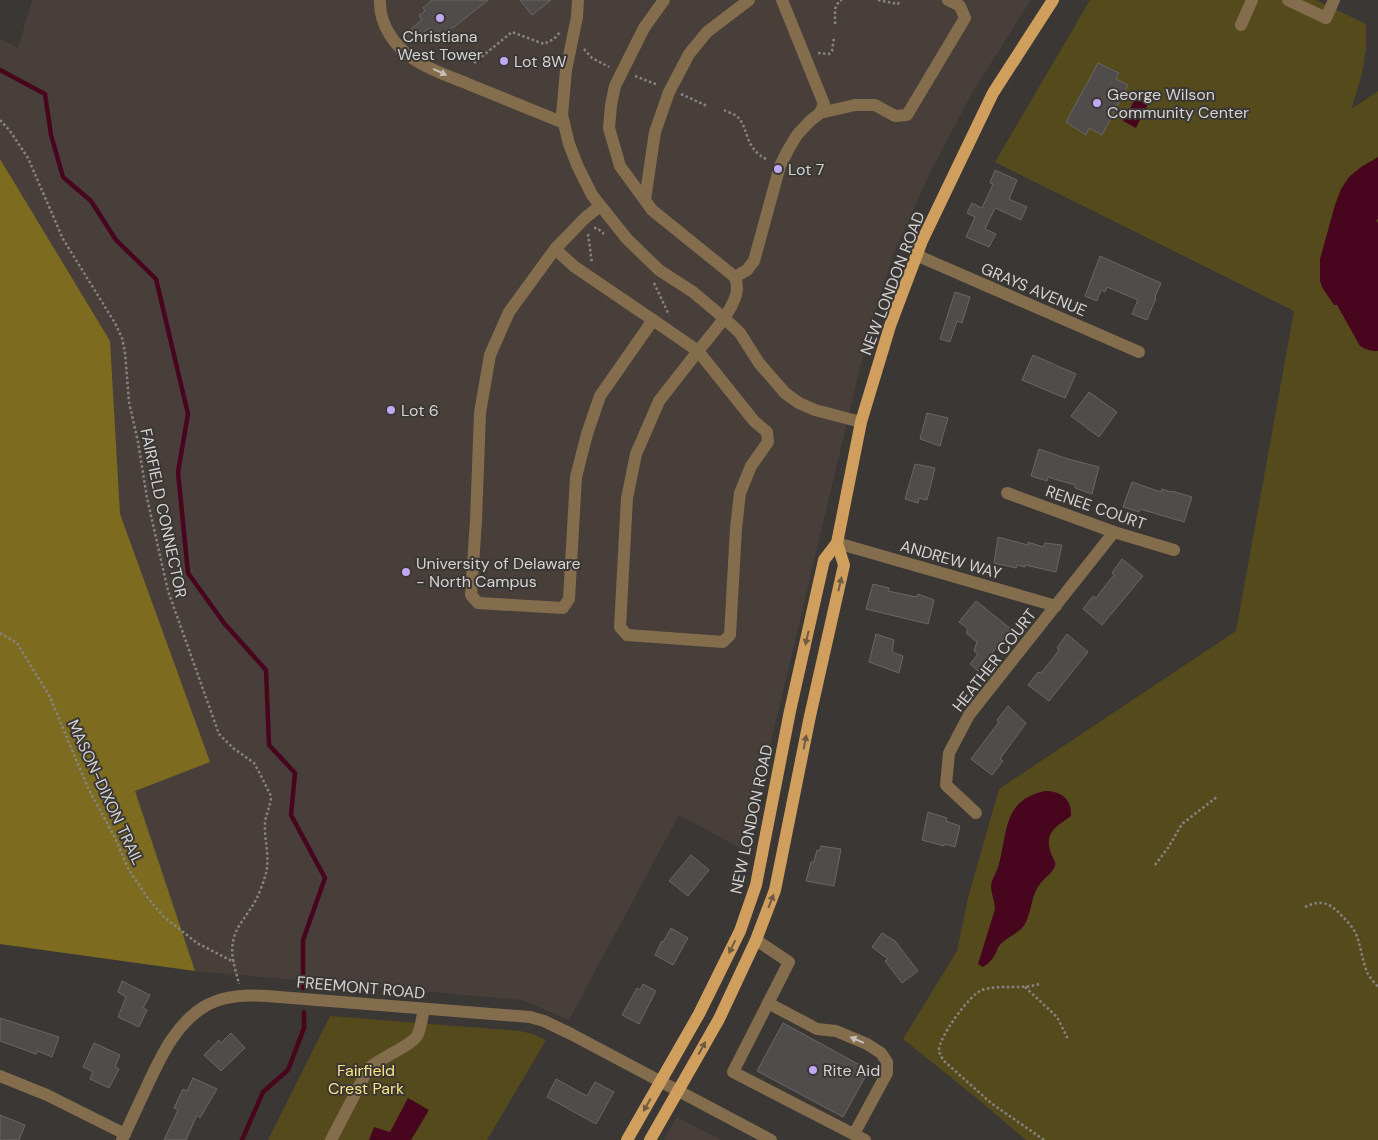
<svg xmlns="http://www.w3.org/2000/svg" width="1378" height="1140" font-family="'DM Sans',sans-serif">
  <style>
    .built { fill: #483f3a }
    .green { fill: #554a1c }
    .forest { fill: #7d6c20 }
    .water { fill: #47061d }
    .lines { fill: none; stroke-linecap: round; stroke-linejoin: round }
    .stream { stroke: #47061d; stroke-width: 4.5 }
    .building { fill: #4f4c4b; stroke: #6a6665 }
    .path { stroke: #868482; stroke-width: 2.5; stroke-dasharray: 2.5 2.5; stroke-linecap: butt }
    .minor { stroke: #846d4d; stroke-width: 12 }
    .major { stroke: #d09f5d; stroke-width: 12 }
    .oneway { fill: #c4bfb7 }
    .oneway2 { fill: #6e5b43 }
    .poi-dot { fill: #c0a8f3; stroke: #3a3735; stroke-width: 2 }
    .labels { text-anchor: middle; stroke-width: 4; stroke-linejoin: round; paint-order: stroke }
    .poi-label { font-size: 16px; fill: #d4d3d2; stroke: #3a3735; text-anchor: start }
    .street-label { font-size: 16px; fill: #d4d3d2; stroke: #3a3735 }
    .park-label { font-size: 16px; fill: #fae483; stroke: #3a3735 }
  </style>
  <rect width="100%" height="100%" fill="#3a3735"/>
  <!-- built -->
  <g class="built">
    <polygon points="32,0 1031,0 973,91 930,173 895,250 869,330 745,851 679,815 569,1020 522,1000 195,971 0,944 0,39 18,48"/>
    <polygon points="677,1117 721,1140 664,1140"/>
  </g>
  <!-- green -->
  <g class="green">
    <polygon points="1090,0 1316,0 1366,24 1366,49 1362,74 1352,107 1353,108 1378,91 1378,1140 1026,1140 979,1100 903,1039 957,951 968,898 999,789 1236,631 1294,311 995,162"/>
    <polygon points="330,1016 520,1031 533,1034 546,1040 487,1140 268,1140"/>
  </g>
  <!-- forest -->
  <polygon class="forest" points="0,159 110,341 120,514 210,762 135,791 195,971 0,944"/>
  <!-- water -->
  <g class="water">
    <polygon points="1136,98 1148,104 1136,128 1123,121"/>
    <path d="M1378 157V219L1376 220 1378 223V351C1371 351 1366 350 1360 346L1337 305H1334L1322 287 1320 281V259L1335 205 1341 189 1349 177 1361 167Z"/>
    <path d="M1045 791C1061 791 1072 799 1071 816 1054 828 1043 833 1052 856 1054 860 1056 862 1055 866 1052 874 1044 878 1040 884 1031 895 1032 911 1025 924 1019 934 1006 937 999 946 997 948 997 951 996 953 993 959 988 964 983 967L978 964 995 909C995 901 991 894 991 886 992 878 997 872 999 864 1008 831 1003 800 1045 791Z"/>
    <polygon points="408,1098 429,1110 411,1140 369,1140 374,1127 390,1132"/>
  </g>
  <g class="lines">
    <!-- stream -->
    <g class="stream">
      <polyline points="0,70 45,94 51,135 63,177 91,201 116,240 156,279 188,414 178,472 188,573 224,623 266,670 269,745 295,773 291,815 325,878 303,940 303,988"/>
      <polyline points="242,1140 263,1092 288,1070 304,1028 304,1012"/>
    </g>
  </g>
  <!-- building -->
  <g class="building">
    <polygon points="432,0 488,0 444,35 442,32 436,37 429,28 410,43 404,35 422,20 419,15 425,11 423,8"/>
    <polygon points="520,0 551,0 532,15"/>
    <polygon points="1098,63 1119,73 1116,79 1128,85 1102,135 1089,128 1086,135 1066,122"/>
    <polygon points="995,170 1017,180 1009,199 1027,207 1021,220 995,208 985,229 996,234 989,247 966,237 975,217 967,213 972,203 982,208 993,184 990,183"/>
    <polygon points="1100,256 1161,283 1155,297 1156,298 1147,320 1132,314 1138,300 1107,287 1105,292 1101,290 1097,301 1085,296"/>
    <polygon points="955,292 970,297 962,323 957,321 950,342 940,339"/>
    <polygon points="1033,355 1076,374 1065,398 1022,380"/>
    <polygon points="1089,392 1117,412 1099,437 1071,416"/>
    <polygon points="927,413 948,418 940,446 920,439"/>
    <polygon points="1039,449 1068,459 1099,467 1092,494 1075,488 1075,485 1061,481 1048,477 1047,481 1031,476"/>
    <polygon points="915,464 935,468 927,500 919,498 918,503 905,499"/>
    <polygon points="1132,482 1161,492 1162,489 1171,492 1172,491 1192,497 1184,522 1140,509 1139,512 1123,507"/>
    <polygon points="998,537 1028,545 1028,542 1043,547 1045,543 1062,545 1056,572 1025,565 1025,567 1017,565 1016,568 994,563"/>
    <polygon points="1122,559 1143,576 1102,625 1083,609 1093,596 1096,598 1105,586 1114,575 1112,573"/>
    <polygon points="873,584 889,588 888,591 916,597 918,594 934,600 928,624 866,609"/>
    <polygon points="976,601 1011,629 989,657 990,658 978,671 970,664 978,654 974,651 977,642 966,633 968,629 959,622"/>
    <polygon points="876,634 894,640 892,652 903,656 899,673 869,662"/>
    <polygon points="1067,634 1088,652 1049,701 1028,685 1038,672 1041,673 1050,662 1059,650 1057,648"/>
    <polygon points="1008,706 1026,723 1000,759 1003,761 992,775 971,759 999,722 997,720"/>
    <polygon points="928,812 947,818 946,821 960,826 955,847 945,844 944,846 922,840"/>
    <polygon points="821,846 841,849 834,886 806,881 811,862 814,862 817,850 820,851"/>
    <polygon points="691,855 709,870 688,896 669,881"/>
    <polygon points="671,928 688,938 673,965 655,955 662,941 663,942"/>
    <polygon points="882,933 895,941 918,971 902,983 885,961 888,959 872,947"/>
    <polygon points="122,981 150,995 143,1008 147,1010 139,1027 118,1017 126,997 118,992"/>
    <polygon points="643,984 656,991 639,1024 622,1015 637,988 640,990"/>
    <polygon points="0,1018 59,1037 52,1057 38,1051 36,1054 0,1041"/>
    <polygon points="783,1023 869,1070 843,1117 757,1071"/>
    <polygon points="231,1033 245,1048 221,1071 204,1055 219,1040 221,1043"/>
    <polygon points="94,1043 120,1055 115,1067 119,1069 109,1088 90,1079 93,1072 83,1067"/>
    <polygon points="193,1078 217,1089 200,1118 197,1115 186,1140 164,1140 178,1110 174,1108 183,1089 187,1091"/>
    <polygon points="556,1079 587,1096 595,1082 614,1092 596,1124 547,1097"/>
    <polygon points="0,1115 25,1125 19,1140 0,1140"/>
  </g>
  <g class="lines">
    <!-- path -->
    <g class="path">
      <polyline points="878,0 898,4 900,0"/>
      <polyline points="835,24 835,9 839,1 842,0"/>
      <polyline points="584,49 592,58 609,67"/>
      <polyline points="818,53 829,54 832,51 834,38"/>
      <polyline points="474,63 512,32 544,44 554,39 560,32"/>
      <polyline points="635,76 658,85"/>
      <polyline points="681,94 707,106"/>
      <path d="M724 110C727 112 732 113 735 115 750 125 742 148 768 160"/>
      <path d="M0 120 10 131 28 158 63 239 115 323 122 338 125 352 129 402 138 442 147 498 168 591 219 734 233 748 254 763 258 770 271 796C271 805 266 813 265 823 264 840 270 856 266 873 263 884 258 898 251 908 244 919 235 929 233 942 230 955 236 971 239 984"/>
      <polyline points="594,228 597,228 604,234"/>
      <polyline points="588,234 592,263"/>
      <polyline points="654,283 669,315"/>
      <polyline points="0,633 17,643 50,697 88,788 114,836 129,870 147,897 164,917 197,943 234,962"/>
      <polyline points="1155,865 1168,848 1182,824 1218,796"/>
      <path d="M1305 907C1322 899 1330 903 1342 916 1347 921 1353 927 1356 934 1361 946 1362 960 1367 972 1369 977 1374 982 1378 987"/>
      <path d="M1039 984C1021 990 1000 984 982 990 970 994 938 1038 939 1051 940 1055 942 1058 944 1061L991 1103 1044 1140"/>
      <polyline points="1025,987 1057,1017 1068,1039"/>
    </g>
    <!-- minor -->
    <g class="minor">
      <path d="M380 0C379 25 395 47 415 60 430 70 451 77 468 84 500 97 532 110 564 123"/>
      <polyline points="578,0 577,17 566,70 562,115 569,144 578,167 592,195 627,239 659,270 693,292 724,318 740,333 759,363 785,393 799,403 815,410 861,422"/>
      <polyline points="1288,0 1326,18 1334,0"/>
      <polyline points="1241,25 1252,0"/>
      <polyline points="820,113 855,105 875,105 895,116 907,115 965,18 960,6 948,0"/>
      <polyline points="645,200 655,132 669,92 689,54 707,32 749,0"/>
      <polyline points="555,249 575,267 653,320 600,396 587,434 576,477 569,599 563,608 478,603 471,595 476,520 480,413 490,355 509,312 555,249 585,218 600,206"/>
      <polyline points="916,255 1139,352"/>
      <polyline points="735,277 747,270 754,261 780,166 788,150 797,135 810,121 820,113 824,104 782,0"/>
      <path d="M653 320 698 351C710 336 737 307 737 288 737 284 736 280 735 277L652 210 620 166 609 128 611 105 615 86 644 28 664 0"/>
      <polygon points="698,351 754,421 767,432 768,442 751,466 740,493 736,528 730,635 723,642 627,635 620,627 627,498 636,454 659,401"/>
      <polyline points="1007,493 1114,532 1174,550"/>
      <polyline points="837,543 1056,606"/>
      <polyline points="976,813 946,785 949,753 969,715 1114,532"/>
      <polyline points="756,940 789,962 733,1072 865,1140"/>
      <polyline points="768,1003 817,1029 836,1031 867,1044 881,1053 887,1062 887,1073 854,1134"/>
      <polyline points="0,1076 47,1095 125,1134"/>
      <path d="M122 1140C131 1121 139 1103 148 1084 162 1054 177 1022 207 1005 226 995 247 995 267 996L530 1017 544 1021 571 1034 771 1140"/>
      <path d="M331 1140 368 1069C379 1058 411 1046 417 1036 421 1029 422 1017 424 1009"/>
    </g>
    <!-- major -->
    <g class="major">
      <polyline points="627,1140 699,1014 740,931 756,885 790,711 824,560 837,543 861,422 890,326 922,241 993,93 1053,0"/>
      <polyline points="650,1140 719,1019 756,940 775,890 810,716 844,565 837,543"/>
    </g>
  </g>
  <!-- one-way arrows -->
  <defs><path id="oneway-solid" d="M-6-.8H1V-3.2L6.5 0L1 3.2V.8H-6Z" transform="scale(1.25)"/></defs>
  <g class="oneway">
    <use href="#oneway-solid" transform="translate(440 72) rotate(25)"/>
    <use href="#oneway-solid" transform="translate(857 1040) rotate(-157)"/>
  </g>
  <g class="oneway2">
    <use href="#oneway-solid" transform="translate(840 584) rotate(-77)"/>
    <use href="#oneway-solid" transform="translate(807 638) rotate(103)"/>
    <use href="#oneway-solid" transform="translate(805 742) rotate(-79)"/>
    <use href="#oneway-solid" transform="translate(771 901) rotate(-69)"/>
    <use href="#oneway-solid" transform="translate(732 947) rotate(116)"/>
    <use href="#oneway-solid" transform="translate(702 1048) rotate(-61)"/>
    <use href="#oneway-solid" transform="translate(647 1105) rotate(119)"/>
  </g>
  <!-- markers -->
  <g class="poi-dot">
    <circle cx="440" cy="18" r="5"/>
    <circle cx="504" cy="61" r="5"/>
    <circle cx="1097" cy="103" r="5"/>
    <circle cx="778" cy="169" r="5"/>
    <circle cx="391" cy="410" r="5"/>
    <circle cx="406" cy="572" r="5"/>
    <circle cx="813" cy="1070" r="5"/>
  </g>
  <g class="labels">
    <!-- poi labels -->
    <g class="poi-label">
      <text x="440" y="42" text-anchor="middle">Christiana<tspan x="440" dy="18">West Tower</tspan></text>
      <text x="514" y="67">Lot 8W</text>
      <text x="1107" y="100">George Wilson<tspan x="1107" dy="18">Community Center</tspan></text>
      <text x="788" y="175">Lot 7</text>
      <text x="401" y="416">Lot 6</text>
      <text x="416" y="569">University of Delaware<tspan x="416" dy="18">- North Campus</tspan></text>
      <text x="823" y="1076">Rite Aid</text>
    </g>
    <!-- street labels -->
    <g class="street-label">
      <text transform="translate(892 283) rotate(-69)" y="6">NEW LONDON ROAD</text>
      <text transform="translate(1034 289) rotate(23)" y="6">GRAYS AVENUE</text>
      <text transform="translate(1096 507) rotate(19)" y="6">RENEE COURT</text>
      <text transform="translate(164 513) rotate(78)" y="6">FAIRFIELD CONNECTOR</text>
      <text transform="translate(951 559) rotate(16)" y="6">ANDREW WAY</text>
      <text transform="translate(994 660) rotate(-52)" y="6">HEATHER COURT</text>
      <text transform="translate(106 792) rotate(65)" y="6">MASON-DIXON TRAIL</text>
      <text transform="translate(751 819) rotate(-78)" y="6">NEW LONDON ROAD</text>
      <text transform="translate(361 987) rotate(5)" y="6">FREEMONT ROAD</text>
    </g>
    <!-- park labels -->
    <g class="park-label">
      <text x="366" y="1076">Fairfield<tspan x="366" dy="18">Crest Park</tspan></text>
    </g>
  </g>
</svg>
